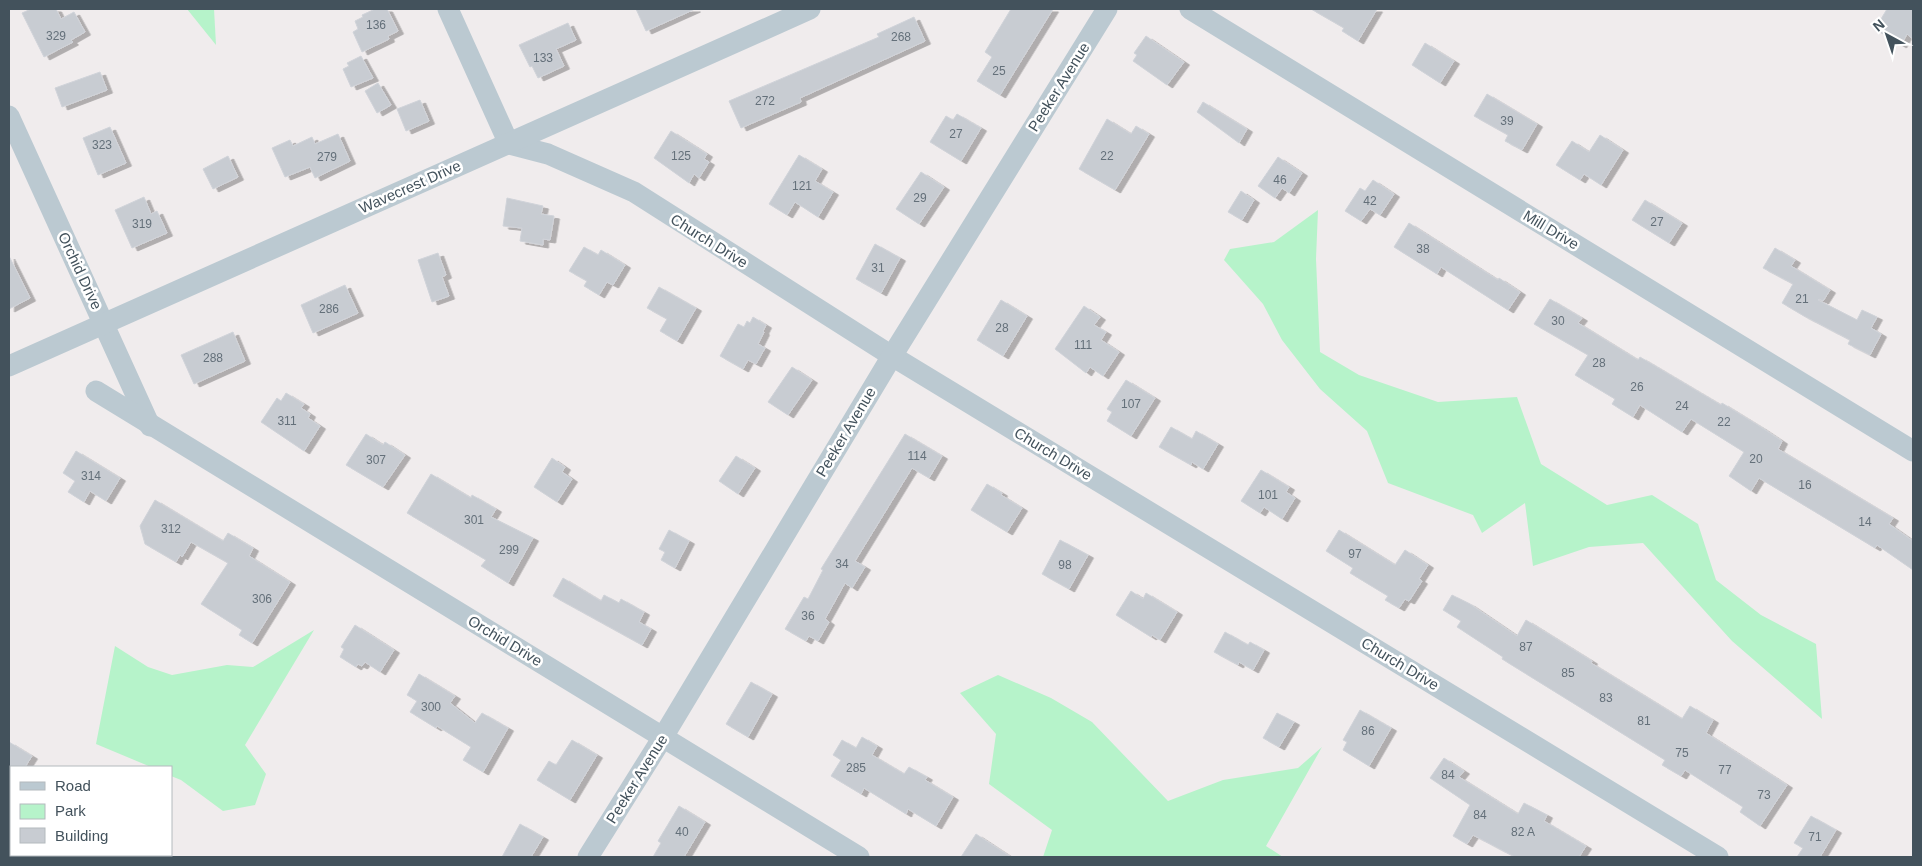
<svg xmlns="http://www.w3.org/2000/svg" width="1922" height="866" font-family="Helvetica,sans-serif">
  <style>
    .green { fill: #b6f3ca }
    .building { fill: #c8ccd2; stroke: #d0d3d9; filter: url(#shadow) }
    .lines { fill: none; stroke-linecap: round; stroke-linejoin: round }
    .minor { stroke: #bbc9d1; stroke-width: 21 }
    .labels { text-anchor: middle; stroke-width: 5; stroke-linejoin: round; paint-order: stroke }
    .number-label { font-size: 12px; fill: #64707a }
    .street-label { font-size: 15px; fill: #43525c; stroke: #fff }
  </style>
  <defs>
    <filter id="shadow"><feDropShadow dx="5.5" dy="3" stdDeviation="0" flood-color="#0004"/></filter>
  </defs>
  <rect width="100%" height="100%" fill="#f0eced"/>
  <!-- green -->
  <g class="green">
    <polygon points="187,9 214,9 216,45"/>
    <polygon points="1318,210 1316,259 1320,352 1359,375 1438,402 1517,397 1541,464 1607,505 1652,495 1698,524 1716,580 1761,615 1816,644 1822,719 1732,641 1643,543 1589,547 1533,566 1525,503 1482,533 1473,515 1388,483 1367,431 1320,389 1282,340 1263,304 1224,260 1230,249 1274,242"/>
    <polygon points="314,630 245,745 266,774 255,805 223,811 181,780 171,776 171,767 151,767 96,744 115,646 148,667 172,675 227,665 253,667"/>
    <polygon points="998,675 1051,698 1092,722 1168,801 1223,780 1298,768 1322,747 1266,846 1283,857 1043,857 1052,830 989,784 996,734 960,693"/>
  </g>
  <!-- building -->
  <g class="building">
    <polygon points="31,9 56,9 61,19 74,12 85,32 71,40 73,42 44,57 22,13"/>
    <polygon points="375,9 387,9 398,31 388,36 389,39 362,52 353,32 358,29 355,21 363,17 362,15"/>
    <polygon points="636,9 695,9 646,31"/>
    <polygon points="1011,9 1053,9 1000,95 977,81 992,57 985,52"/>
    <polygon points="1311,9 1377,9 1358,41 1342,31 1344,28"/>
    <polygon points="1887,9 1913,9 1913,39 1907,34 1901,45 1875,29"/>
    <polygon points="914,17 925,41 800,98 801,102 741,128 729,101 879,37 877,34"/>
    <polygon points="568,23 576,40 556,49 564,66 538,78 532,66 530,67 519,45"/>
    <polygon points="1146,36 1184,62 1167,85 1133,61 1137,55 1134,53"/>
    <polygon points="1425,43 1454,61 1440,83 1412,65"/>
    <polygon points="361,56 373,78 351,87 343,69 349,66 347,63"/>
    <polygon points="100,72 107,90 62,107 55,88"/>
    <polygon points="378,83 391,105 377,113 365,91"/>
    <polygon points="1487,94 1537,124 1522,150 1505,141 1508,135 1474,116"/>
    <polygon points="420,100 429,121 406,131 397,109"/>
    <polygon points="1203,102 1247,129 1239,143 1197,112"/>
    <polygon points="957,114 981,128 961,161 930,142 946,116 953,120"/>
    <polygon points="1107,119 1131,134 1136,126 1149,134 1115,190 1079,169"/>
    <polygon points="110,127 126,163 98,175 83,138"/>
    <polygon points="671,131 707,154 704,159 709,162 699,178 694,174 689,183 654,158"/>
    <polygon points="338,134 350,161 315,178 310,167 285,177 272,148 290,140 293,146 312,137 315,144"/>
    <polygon points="1600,135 1623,150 1601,185 1584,174 1580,180 1556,165 1572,141 1589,152"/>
    <polygon points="799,155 822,169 815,181 833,192 818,217 795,202 787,215 769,204"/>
    <polygon points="228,156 238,177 213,189 203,169"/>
    <polygon points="1278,157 1302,173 1289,193 1282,188 1275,198 1258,186"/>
    <polygon points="921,172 944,187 919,224 896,209"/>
    <polygon points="1373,180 1394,194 1380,215 1370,209 1361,221 1345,211 1360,188 1365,191"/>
    <polygon points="1241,191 1254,200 1242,220 1228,212"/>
    <polygon points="144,197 151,214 157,211 167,233 132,248 115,210"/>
    <polygon points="507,198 543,206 541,214 554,216 550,240 543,239 543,245 520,241 522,228 503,226"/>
    <polygon points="1645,200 1682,223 1669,243 1632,220"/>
    <polygon points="1409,223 1476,266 1498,280 1499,278 1520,292 1508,310 1441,267 1437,274 1394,247"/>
    <polygon points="875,244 900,258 881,293 856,279"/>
    <polygon points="584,247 598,255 601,250 625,265 613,285 607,282 599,295 584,286 587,281 569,271"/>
    <polygon points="1775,248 1795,260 1791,266 1830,290 1823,301 1819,299 1818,300 1857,320 1862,310 1877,317 1871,328 1881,334 1870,355 1848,344 1850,340 1804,316 1782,303 1793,284 1763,268"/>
    <polygon points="438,253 446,275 442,277 449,296 432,302 418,260"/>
    <polygon points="9,256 30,298 9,309"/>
    <polygon points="345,285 358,313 313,333 301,305"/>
    <polygon points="659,287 696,308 677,341 660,331 667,319 647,308"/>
    <polygon points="1550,299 1582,318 1578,323 1638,360 1640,357 1721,405 1722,403 1761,427 1782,441 1778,449 1893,518 1889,524 1913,541 1913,570 1877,545 1875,548 1759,478 1751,491 1729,476 1744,452 1691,419 1682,432 1640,405 1633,417 1612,404 1615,399 1575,375 1588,355 1534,324"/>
    <polygon points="1001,300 1027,316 1003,356 977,340"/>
    <polygon points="1084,306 1100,317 1094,325 1106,332 1101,340 1119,352 1103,376 1090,367 1086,373 1055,349"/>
    <polygon points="753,317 766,325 763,331 764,332 758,344 765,348 756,364 748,360 743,369 720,356 738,324 744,327 747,321 750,323"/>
    <polygon points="233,332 245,361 194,384 181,355"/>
    <polygon points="792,367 812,380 788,415 768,402"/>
    <polygon points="1126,380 1155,398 1131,436 1107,421 1112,412 1107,409"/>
    <polygon points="286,393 304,404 301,408 310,414 308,418 320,426 304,451 261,422 277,398 281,401"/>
    <polygon points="1171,427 1192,439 1196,431 1218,444 1203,469 1192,462 1191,465 1159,447"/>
    <polygon points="366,434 383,445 385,442 405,455 383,487 346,465"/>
    <polygon points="905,434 942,456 929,478 912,468 855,561 865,567 852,588 845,583 825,619 829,622 818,641 809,636 806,641 785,629 804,597 808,599 823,570 821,569"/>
    <polygon points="76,451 120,478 106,501 90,491 84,502 68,492 75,481 63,473"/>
    <polygon points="736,456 755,468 738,494 719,481"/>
    <polygon points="552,458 565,467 562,472 572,479 557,502 534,487"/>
    <polygon points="1261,470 1289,487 1286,492 1295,498 1282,519 1264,507 1260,513 1241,501"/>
    <polygon points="431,474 471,498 472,495 496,509 491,517 533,538 508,583 481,566 486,560 407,513"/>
    <polygon points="987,484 1002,493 1001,495 1022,508 1007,532 971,510"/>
    <polygon points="155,500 223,541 228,533 253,548 249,556 290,582 252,643 239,635 242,630 201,604 228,563 191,542 182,557 180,555 176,562 145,544 140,526"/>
    <polygon points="669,530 689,541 675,568 661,560 665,552 659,549"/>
    <polygon points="1339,530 1395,565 1405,550 1428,565 1419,579 1422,581 1409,601 1405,599 1399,608 1385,600 1388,596 1350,573 1353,568 1326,551"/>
    <polygon points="1060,540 1088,555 1069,589 1042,574"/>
    <polygon points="563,578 601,601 604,595 619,603 621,599 644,612 639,622 651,629 642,645 553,596"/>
    <polygon points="1131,591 1143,599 1146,593 1177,612 1160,640 1152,635 1151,637 1116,615"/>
    <polygon points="1452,595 1470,604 1517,636 1526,620 1592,661 1591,663 1682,719 1690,706 1713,720 1706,733 1787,785 1760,826 1740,812 1743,807 1685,770 1681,776 1662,765 1665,760 1502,659 1503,657 1457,627 1461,621 1443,610"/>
    <polygon points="355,625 394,650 380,672 365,662 362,666 358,664 356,667 340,657 344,649 341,647"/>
    <polygon points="1225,632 1248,645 1250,642 1264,650 1253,670 1239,662 1238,665 1214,652"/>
    <polygon points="419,674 455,696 450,703 475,723 482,713 508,728 483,772 463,760 471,747 437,726 436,728 410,712 417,701 407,695"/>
    <polygon points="751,682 772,694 748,737 726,724"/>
    <polygon points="1360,710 1391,728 1369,766 1343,750 1347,742 1343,740"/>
    <polygon points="1277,713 1294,722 1279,747 1263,738"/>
    <polygon points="862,737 877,746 872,755 904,774 909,767 927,777 925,780 953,797 936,826 908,809 906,814 864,788 861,794 831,776 841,760 833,755 842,740 856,748"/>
    <polygon points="572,740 597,755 570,800 537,780 549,761 556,765"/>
    <polygon points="9,742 32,756 25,767 9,767"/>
    <polygon points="1444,758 1464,771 1459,777 1518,814 1524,803 1547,815 1544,821 1586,846 1579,857 1515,857 1473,835 1467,844 1453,836 1470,805 1430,778"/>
    <polygon points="679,806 705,822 684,857 653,857 661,843 658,841"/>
    <polygon points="1811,816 1836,830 1820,857 1797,857 1803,848 1794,843"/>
    <polygon points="520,824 543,837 531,857 502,857"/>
    <polygon points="976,834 1011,857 961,857"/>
  </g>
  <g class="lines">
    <!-- minor -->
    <g class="minor">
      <polyline points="448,9 509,144 548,154 634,192 892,356 1718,857"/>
      <polyline points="1190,9 1913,451"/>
      <polyline points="9,116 150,426"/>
      <polyline points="9,366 810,9"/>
      <polyline points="96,391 859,857"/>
      <polyline points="588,857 663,737 892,356 1107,9"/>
    </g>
  </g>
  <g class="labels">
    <!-- number labels -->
    <g class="number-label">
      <text x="376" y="29">136</text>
      <text x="56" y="40">329</text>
      <text x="901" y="41">268</text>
      <text x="543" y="62">133</text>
      <text x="999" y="75">25</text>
      <text x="765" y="105">272</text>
      <text x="1507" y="125">39</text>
      <text x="956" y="138">27</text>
      <text x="102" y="149">323</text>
      <text x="681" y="160">125</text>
      <text x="1107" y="160">22</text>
      <text x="327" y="161">279</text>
      <text x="1280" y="184">46</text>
      <text x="802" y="190">121</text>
      <text x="920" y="202">29</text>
      <text x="1370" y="205">42</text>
      <text x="1657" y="226">27</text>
      <text x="142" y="228">319</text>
      <text x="1423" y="253">38</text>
      <text x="878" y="272">31</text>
      <text x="1802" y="303">21</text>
      <text x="329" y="313">286</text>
      <text x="1558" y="325">30</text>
      <text x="1002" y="332">28</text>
      <text x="1083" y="349">111</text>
      <text x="213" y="362">288</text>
      <text x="1599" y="367">28</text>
      <text x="1637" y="391">26</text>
      <text x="1131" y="408">107</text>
      <text x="1682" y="410">24</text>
      <text x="287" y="425">311</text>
      <text x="1724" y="426">22</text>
      <text x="917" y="460">114</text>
      <text x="1756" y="463">20</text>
      <text x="376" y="464">307</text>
      <text x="91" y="480">314</text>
      <text x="1805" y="489">16</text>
      <text x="1268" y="499">101</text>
      <text x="474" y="524">301</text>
      <text x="1865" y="526">14</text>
      <text x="171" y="533">312</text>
      <text x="509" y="554">299</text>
      <text x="1355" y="558">97</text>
      <text x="842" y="568">34</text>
      <text x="1065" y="569">98</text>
      <text x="262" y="603">306</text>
      <text x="808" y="620">36</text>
      <text x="1526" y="651">87</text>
      <text x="1568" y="677">85</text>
      <text x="1606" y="702">83</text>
      <text x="431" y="711">300</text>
      <text x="1644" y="725">81</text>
      <text x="1368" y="735">86</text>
      <text x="1682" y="757">75</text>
      <text x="856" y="772">285</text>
      <text x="1725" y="774">77</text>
      <text x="1448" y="779">84</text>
      <text x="1764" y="799">73</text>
      <text x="1480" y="819">84</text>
      <text x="682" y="836">40</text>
      <text x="1523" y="836">82 A</text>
      <text x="1815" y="841">71</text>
    </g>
    <!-- street labels -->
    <g class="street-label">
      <text transform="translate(1059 87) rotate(-58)" y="5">Peeker Avenue</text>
      <text transform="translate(410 187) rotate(-24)" y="5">Wavecrest Drive</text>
      <text transform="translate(1551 230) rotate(31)" y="5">Mill Drive</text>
      <text transform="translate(709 241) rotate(32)" y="5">Church Drive</text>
      <text transform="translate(80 271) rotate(65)" y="5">Orchid Drive</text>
      <text transform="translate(846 432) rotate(-59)" y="5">Peeker Avenue</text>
      <text transform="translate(1053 454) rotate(31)" y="5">Church Drive</text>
      <text transform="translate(505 641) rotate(31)" y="5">Orchid Drive</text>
      <text transform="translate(1400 664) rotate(31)" y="5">Church Drive</text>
      <text transform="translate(637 779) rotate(-58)" y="5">Peeker Avenue</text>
    </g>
  </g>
  <!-- border -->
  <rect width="1922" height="866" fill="none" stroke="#43525c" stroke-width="20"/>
  <!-- legend -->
  <rect x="10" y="766" width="162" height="90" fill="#ffffff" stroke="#b4babe"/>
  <rect x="20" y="782" width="25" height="8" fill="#bbc9d1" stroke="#b4babe"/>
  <text x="55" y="791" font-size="15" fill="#43525c">Road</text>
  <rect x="20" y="804" width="25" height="15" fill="#b6f3ca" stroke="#b4babe"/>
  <text x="55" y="816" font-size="15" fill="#43525c">Park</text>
  <rect x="20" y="828" width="25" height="15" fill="#c8ccd2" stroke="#b4babe"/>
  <text x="55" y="841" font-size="15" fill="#43525c">Building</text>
  <!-- north arrow -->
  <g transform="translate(1887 35) rotate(320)" stroke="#ffffff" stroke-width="4" paint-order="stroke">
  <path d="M0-4L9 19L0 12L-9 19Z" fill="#43525c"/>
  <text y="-8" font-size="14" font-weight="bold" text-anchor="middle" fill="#43525c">N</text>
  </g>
</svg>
